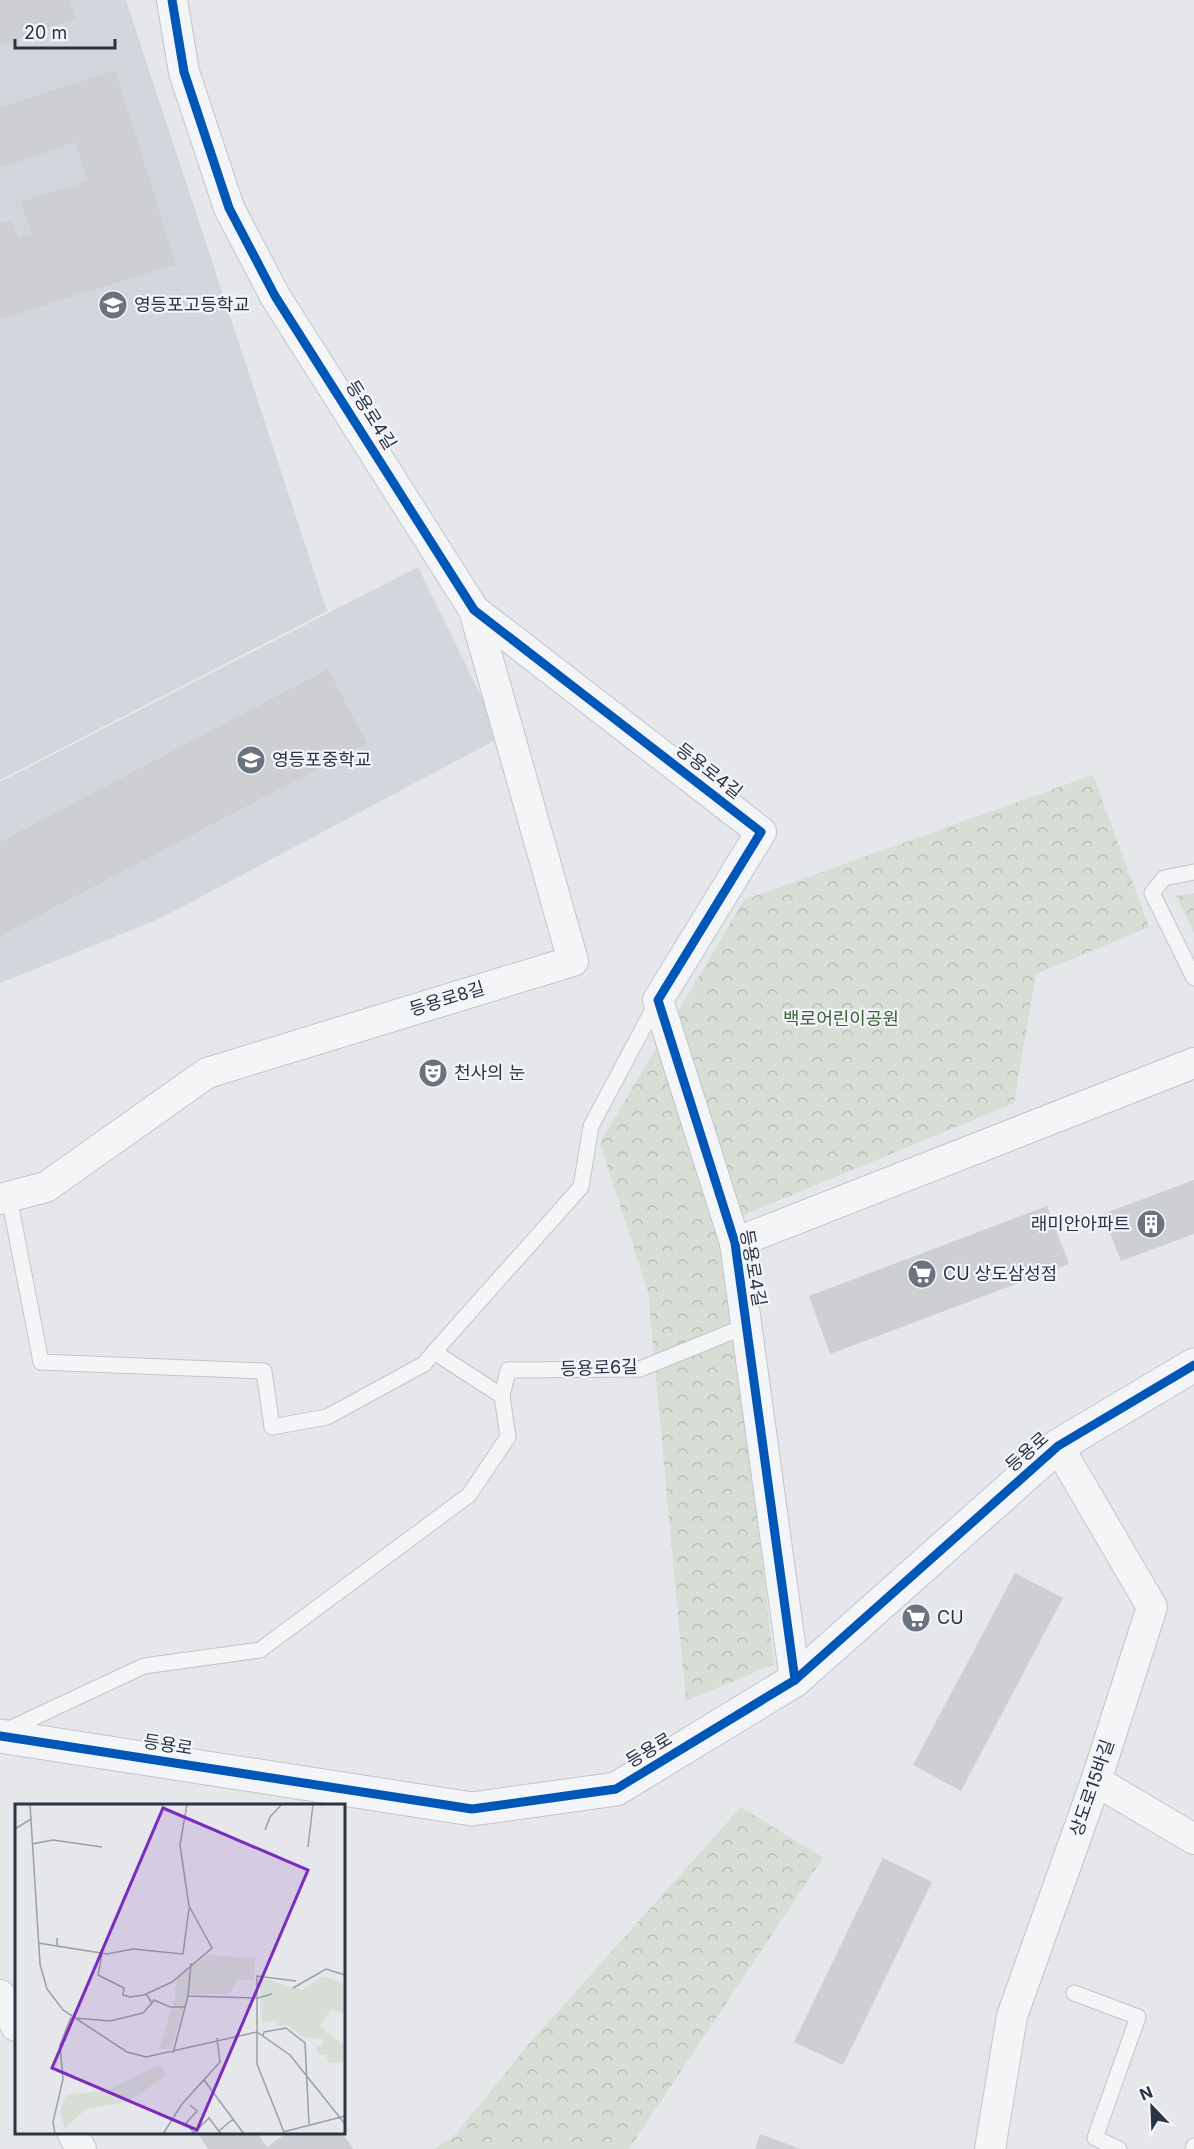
<svg xmlns="http://www.w3.org/2000/svg" width="1194" height="2149" font-family="Inter,'Noto Sans KR',sans-serif">
  <style>
    .built { fill: #d3d7dd }
    .park { fill: url(#park-crowns) }
    .building { fill: #cdcfd3 }
    .lines { fill: none; stroke-linecap: round; stroke-linejoin: round }
    .service-casing { stroke: #c3c5c8; stroke-width: 17 }
    .minor-casing { stroke: #c3c5c8; stroke-width: 32 }
    .tertiary-casing { stroke: #c3c5c8; stroke-width: 35 }
    .service { stroke: #f4f5f7; stroke-width: 15 }
    .minor { stroke: #f4f5f7; stroke-width: 30 }
    .tertiary { stroke: #f4f5f7; stroke-width: 33 }
    .cycleway-casing { stroke: #f3f5f9; stroke-width: 13 }
    .cycleway { stroke: #0057b8; stroke-width: 9 }
    .labels { text-anchor: middle; stroke-width: 4.5; stroke-linejoin: round; paint-order: stroke }
    .poi-label { font-size: 18px; fill: #2a3445; stroke: #f3f5f9; text-anchor: start }
    .street-label { font-size: 18px; fill: #2a3445; stroke: #f3f5f9 }
    .park-label { font-size: 18px; fill: #3f6137; stroke: #f3f5f9 }
    .inset-road { fill: none; stroke: #9a9fa8; stroke-width: 1.5 }
    .view { fill: #7b2cbf; fill-opacity: 0.15; stroke: #7b2cbf; stroke-width: 3 }
    .inset-edge { fill: none; stroke: #2a3445; stroke-width: 3 }
  </style>
  <defs>
    <pattern id="park-crowns" width="20" height="18" patternUnits="userSpaceOnUse" patternTransform="scale(1.5)"><rect width="20" height="18" fill="#d6ded5"/><path d="M2 6a3 3 0 1 1 6 0M12 15a3 3 0 1 1 6 0" fill="none" stroke="#b8bfb8"/></pattern>
  </defs>
  <rect width="100%" height="100%" fill="#e5e7ea"/>
  <!-- built -->
  <g class="built">
    <polygon points="0,0 126,0 327,611 0,780"/>
    <polygon points="418,567 501,737 161,918 0,983 0,782"/>
  </g>
  <!-- park -->
  <g class="park">
    <polygon points="1093,775 1149,927 1036,974 1014,1103 724,1223 774,1664 686,1701 648,1292 600,1143 744,900"/>
    <polygon points="1194,893 1194,933 1176,896"/>
    <polygon points="741,1807 823,1858 629,2149 434,2149 456,2134 528,2045"/>
  </g>
  <!-- building -->
  <g class="building">
    <polygon points="0,0 69,0 76,19 0,45"/>
    <polygon points="115,70 176,264 0,319 0,224 12,220 18,238 32,234 20,202 88,181 75,142 0,168 0,108"/>
    <polygon points="328,669 367,743 0,936 0,842"/>
    <polygon points="1194,1180 1194,1234 1121,1261 1103,1214"/>
    <polygon points="1047,1206 1069,1264 830,1354 809,1296"/>
    <polygon points="1015,1573 1063,1598 961,1791 913,1765"/>
    <polygon points="883,1858 932,1882 843,2065 794,2042"/>
    <polygon points="197,2132 257,2132 267,2147 288,2132 342,2132 353,2149 208,2149"/>
    <polygon points="760,2134 801,2149 755,2149"/>
  </g>
  <g class="lines">
    <!-- service casing -->
    <g class="service-casing">
      <g id="service">
        <polyline points="1194,872 1164,878 1152,893 1194,978"/>
        <polyline points="9,1197 41,1362 264,1371 272,1427 327,1417 424,1364 434,1352 581,1187 591,1126 657,1002"/>
        <polyline points="502,1396 508,1370 640,1369 746,1326"/>
        <polyline points="5,1731 144,1666 260,1650 469,1495 508,1437 502,1396 434,1352"/>
        <polyline points="1074,1993 1138,2017 1095,2138 1119,2149"/>
        <polyline points="1193,2149 1194,2146"/>
      </g>
    </g>
    <!-- minor casing -->
    <g class="minor-casing">
      <g id="minor">
        <polyline points="172,0 184,72 229,208 275,296 474,610 761,832 658,1000 735,1243 795,1680"/>
        <polyline points="0,1199 46,1187 207,1073 573,961 474,610"/>
        <polyline points="735,1243 1194,1063"/>
        <polyline points="1096,1781 1194,1839"/>
        <polyline points="0,1995 16,2026"/>
        <polyline points="72,2132 81,2149"/>
        <polyline points="990,2149 1012,2016 1096,1781 1152,1607 1058,1446"/>
      </g>
    </g>
    <!-- tertiary casing -->
    <g class="tertiary-casing">
      <polyline id="tertiary" points="0,1736 472,1809 616,1789 795,1680 1058,1446 1194,1365"/>
    </g>
    <!-- service -->
    <use href="#service" class="service"/>
    <!-- minor -->
    <use href="#minor" class="minor"/>
    <!-- tertiary -->
    <use href="#tertiary" class="tertiary"/>
    <!-- cycleway casing -->
    <g class="cycleway-casing">
      <g id="cycleway">
        <polyline points="172,0 184,72 229,208 275,296 474,610 761,832 658,1000 735,1243 795,1680"/>
        <polyline points="0,1736 472,1809 616,1789 795,1680 1058,1446 1194,1365"/>
      </g>
    </g>
    <!-- cycleway -->
    <use href="#cycleway" class="cycleway"/>
  </g>
  <!-- icons -->
  <defs>
    <g id="school-disc" transform="scale(1.5)"><circle r="9.5" fill="#6b737f" stroke="#f3f5f9"/><path d="M0-5L7-2L0 1L-7-2ZM-4 1L0 2.5L4 1V4Q0 6-4 4Z" fill="#fff"/></g>
    <g id="theatre-disc" transform="scale(1.5)"><circle r="9.5" fill="#6b737f" stroke="#f3f5f9"/><path d="M-5-5.5Q0-4 5-5.5V0Q5 5 0 6Q-5 5-5 0ZM-3.3-2.5H-1v1.5H-3.3ZM1-2.5H3.3v1.5H1ZM-2.8 1Q0 5.5 2.8 1Z" fill="#fff"/></g>
    <g id="building-disc" transform="scale(1.5)"><circle r="9.5" fill="#6b737f" stroke="#f3f5f9"/><path d="M-4-6H4V6H1V3H-1V6H-4ZM-2.5-4.3h1.7v1.8h-1.7ZM.8-4.3h1.7v1.8H.8ZM-2.5-1h1.7V.8h-1.7ZM.8-1h1.7V.8H.8Z" fill="#fff"/></g>
    <g id="supermarket-disc" transform="scale(1.5)"><circle r="9.5" fill="#6b737f" stroke="#f3f5f9"/><path d="M-6-5.5h2.5l.6 2H6L4.5 2H-2.5L-4.4-4H-6ZM-1.5 3.2a1.3 1.3 0 1 0 .1 0ZM3 3.2a1.3 1.3 0 1 0 .1 0Z" fill="#fff"/></g>
  </defs>
  <g fill-rule="evenodd">
    <use href="#school-disc" x="113" y="305"/>
    <use href="#school-disc" x="251" y="760"/>
    <use href="#theatre-disc" x="433" y="1073"/>
    <use href="#building-disc" x="1151" y="1224"/>
    <use href="#supermarket-disc" x="922" y="1274"/>
    <use href="#supermarket-disc" x="916" y="1618"/>
  </g>
  <g class="labels">
    <!-- poi labels -->
    <g class="poi-label">
      <text x="134" y="311">영등포고등학교</text>
      <text x="272" y="766">영등포중학교</text>
      <text x="454" y="1079">천사의 눈</text>
      <text x="1130" y="1230" text-anchor="end">래미안아파트</text>
      <text x="943" y="1280">CU 상도삼성점</text>
      <text x="937" y="1624">CU</text>
    </g>
    <!-- street labels -->
    <g class="street-label">
      <text transform="translate(371 415) rotate(58)" y="6">등용로4길</text>
      <text transform="translate(709 771) rotate(38)" y="6">등용로4길</text>
      <text transform="translate(447 999) rotate(-17)" y="6">등용로8길</text>
      <text transform="translate(753 1268) rotate(80)" y="6">등용로4길</text>
      <text transform="translate(599 1368) rotate(-2)" y="6">등용로6길</text>
      <text transform="translate(1027 1452) rotate(-41)" y="6">등용로</text>
      <text transform="translate(168 1745) rotate(9)" y="6">등용로</text>
      <text transform="translate(649 1750) rotate(-31)" y="6">등용로</text>
      <text transform="translate(1092 1788) rotate(-71)" y="6">상도로15바길</text>
    </g>
    <!-- park labels -->
    <g class="park-label">
      <text x="841" y="1025">백로어린이공원</text>
    </g>
  </g>
  <!-- overview -->
  <g transform="translate(15 1804)">
    <rect width="330" height="330" fill="#e5e7ea"/>
    <path d="M192 151 240 154 239 176 223 175 214 190H173L156 245H144L160 194 162 173ZM308 172 330 180V210L316 205 305 222 330 243V258L313 259 311 251H303L302 242 308 241V235L287 233 273 221 262 222 261 216 247 219 244 173 287 186ZM145 261 152 271 112 298 71 305 50 324 45 307 51 291 93 286Z" fill="#d6ded5"/>
    <path class="inset-road" d="M15 0 25 160 32 185 48 206 112 248 131 253 242 228 275 251 330 320M0 25 16 15M250 26 255 13 267 0M17 40 38 36 87 43M293 43 298 0M42 134V142L92 150 118 145 168 150 174 104M23 139 42 142M87 150 83 171 109 184 108 191 115 193 129 191 157 178 197 144 174 102 165 41 172 0M278 184 311 165 330 171M173 192 243 194 257 190M137 199 139 196 155 203H170M60 214 95 217 128 209 137 199 131 190M248 231 249 228 271 224 290 239 294 320M158 249 173 192 176 159M189 276 229 330M175 301 182 307 171 319 179 329M204 327 218 315M268 328 330 312M269 328 242 260V172L281 177M40 330 38 318 48 275 45 241 56 213M148 330 167 300 205 258 202 234M178 330 194 314 206 330"/>
    <path class="view" d="M148 4 293 66 182 326 37 264Z"/>
    <rect width="330" height="330" class="inset-edge"/>
  </g>
  <!-- north arrow -->
  <g transform="translate(1152 2107) rotate(337)" stroke="#f3f5f9" stroke-width="4.5" paint-order="stroke">
  <path d="M0-4.5L10 22L0 15L-10 22Z" fill="#2a3445"/>
  <text y="-9" font-size="16" font-weight="bold" text-anchor="middle" fill="#2a3445">N</text>
  </g>
  <!-- scale -->
  <path d="M15 39v9h100v-9" fill="none" stroke="#2a3445" stroke-width="3"/>
  <text x="24" y="39" font-size="18" fill="#2a3445" stroke="#f3f5f9" stroke-width="4.5" paint-order="stroke">20 m</text>
</svg>
